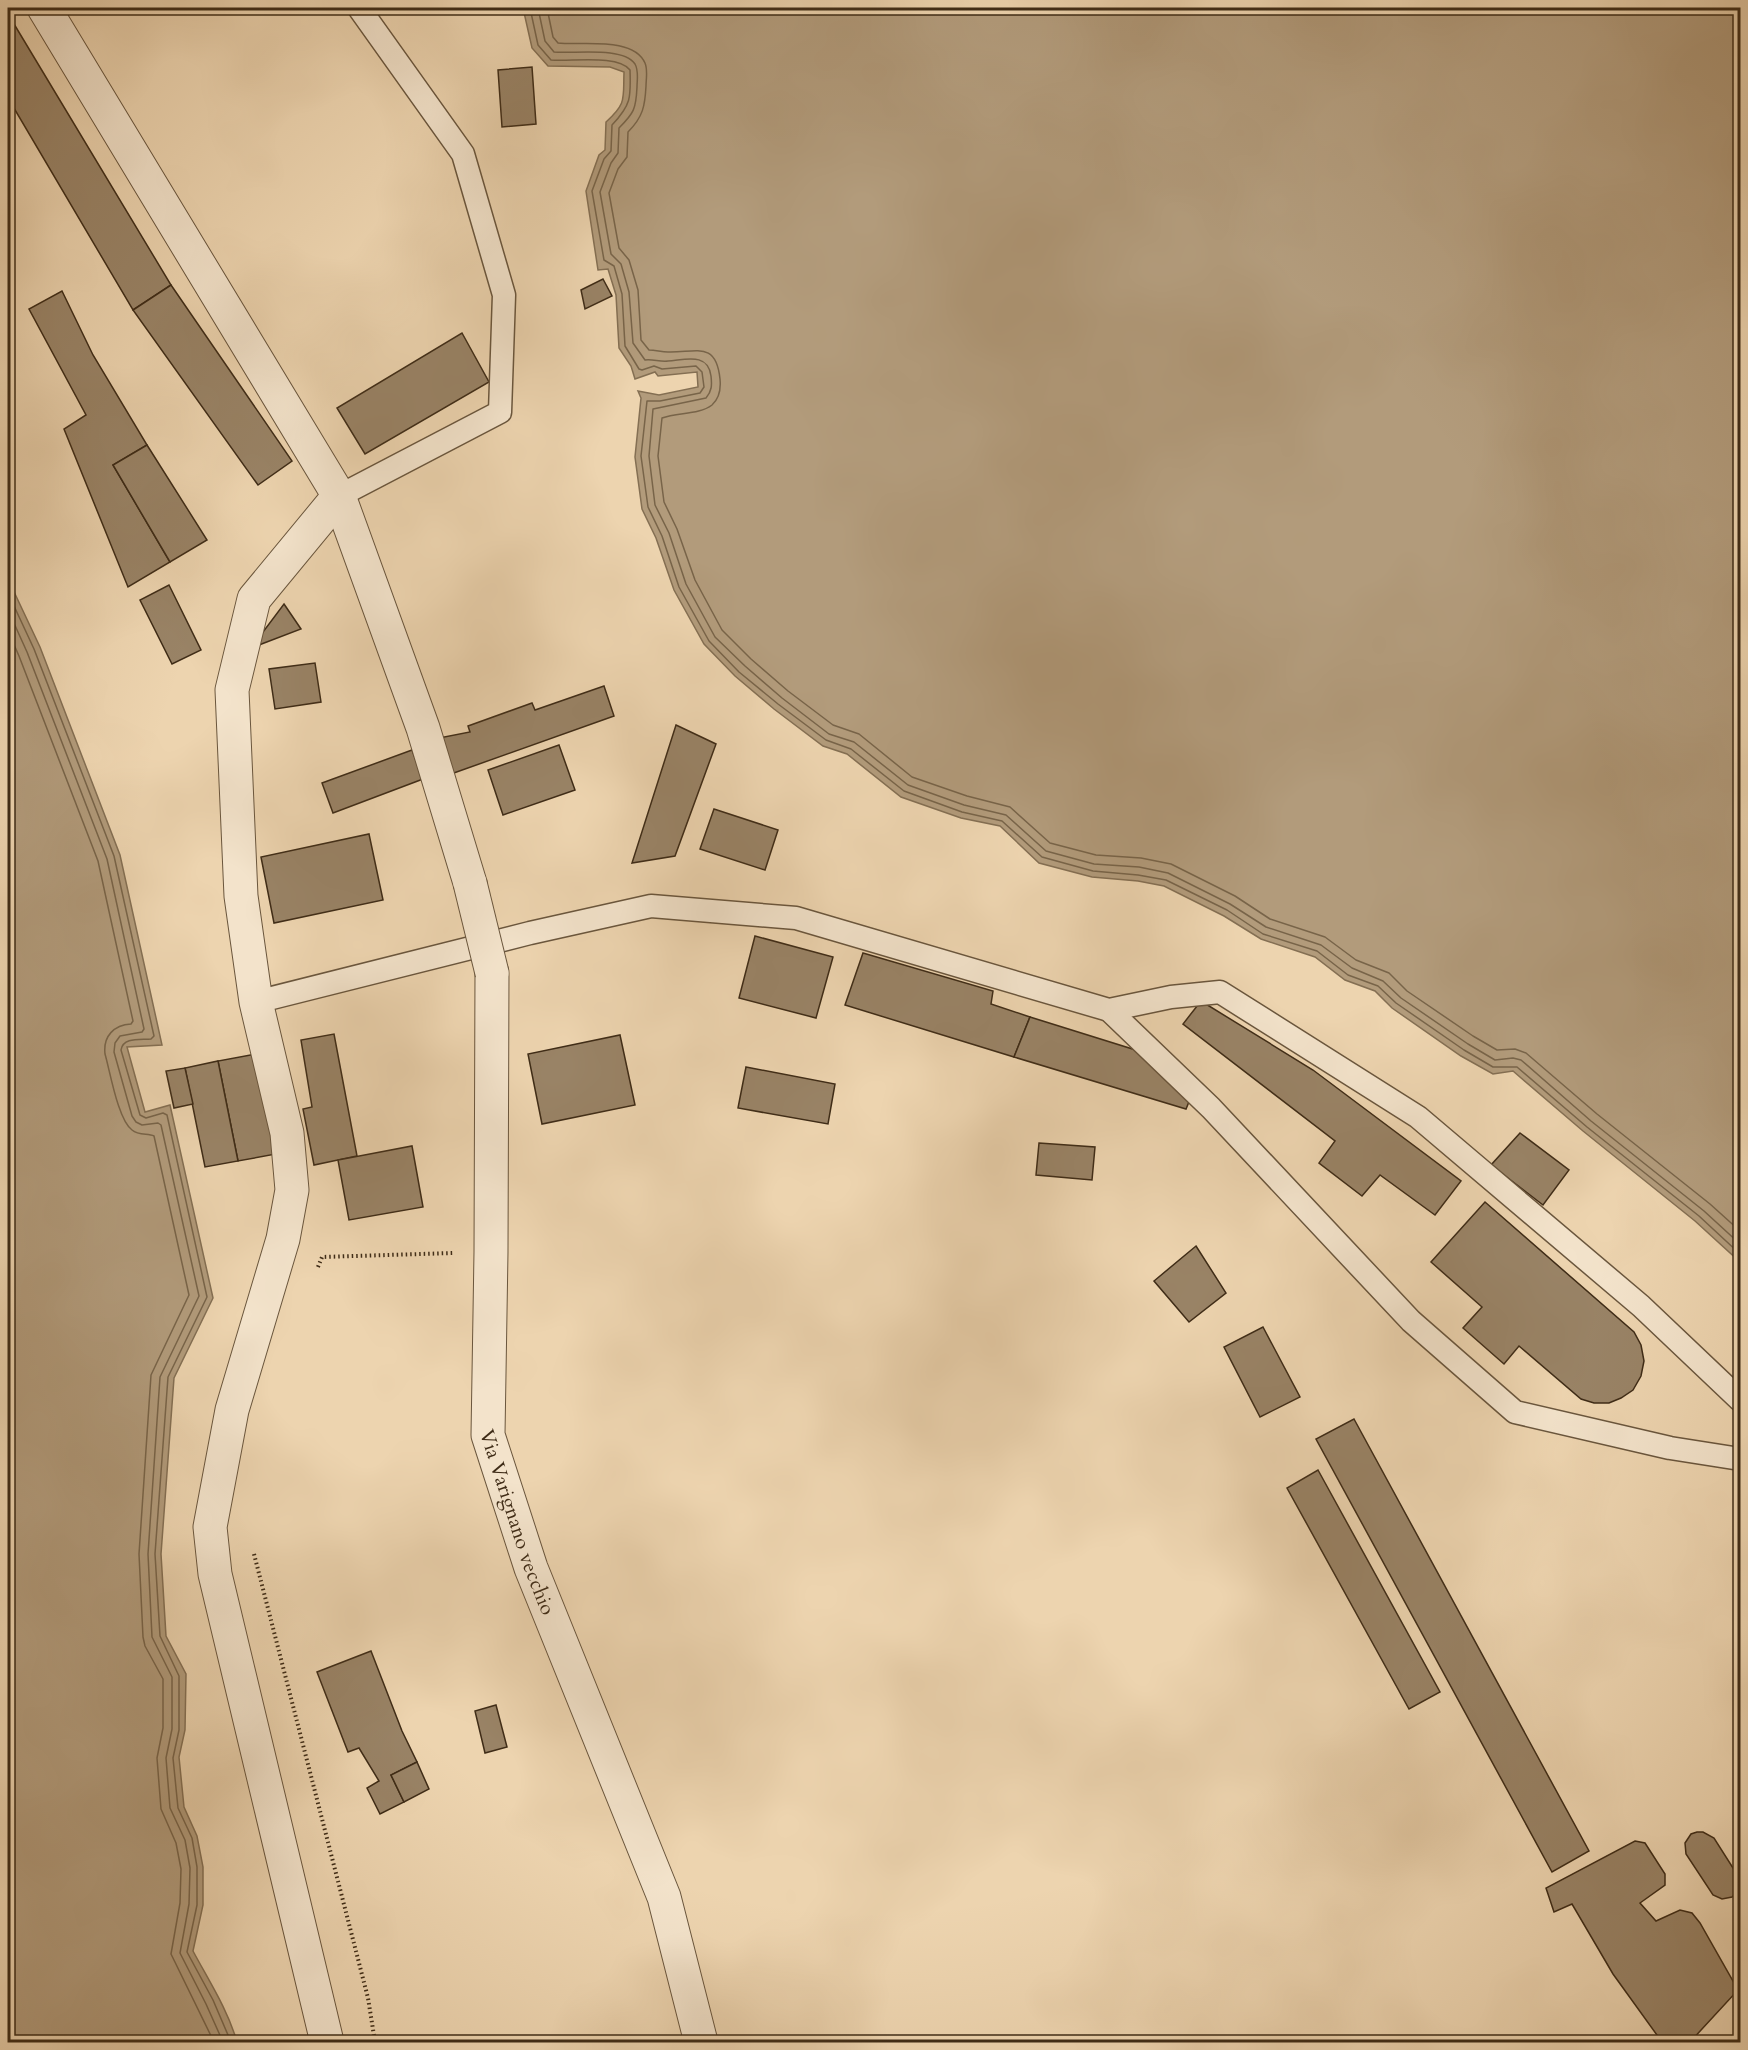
<svg xmlns="http://www.w3.org/2000/svg" width="1748" height="2050" font-family="Cardo,serif">
  <style>
    .water { fill: #b29b7b; stroke: #846f53; stroke-width: 1.5 }
    .lines { fill: none; stroke-linecap: round; stroke-linejoin: round }
    .shore { stroke: #786449; stroke-width: 1.5 }
    .building { fill: #998366; stroke: #3f2c17; stroke-width: 1.5 }
    .lane-casing { stroke: #6a563d; stroke-width: 25 }
    .street-casing { stroke: #6a563d; stroke-width: 35 }
    .path { stroke: #3f2c17; stroke-width: 4; stroke-dasharray: 1.5 3; stroke-linecap: butt }
    .lane { stroke: #f3e3cb; stroke-width: 22 }
    .street { stroke: #f3e3cb; stroke-width: 33 }
    .street-bridge-casing { stroke: #6a563d; stroke-width: 35; stroke-linecap: butt }
    .street-bridge { stroke: #f3e3cb; stroke-width: 33 }
    .labels { text-anchor: middle; stroke-width: 4.5; stroke-linejoin: round; paint-order: stroke }
    .street-label { font-size: 20px; fill: #3f2c17; stroke: #f3e3cb }
  </style>
  <rect width="100%" height="100%" fill="#edd4af"/>
  <filter id="stains"><feTurbulence type="fractalNoise" baseFrequency=".00333" numOctaves="4"/><feColorMatrix values="0 0 0 0 .2 0 0 0 0 .09 0 0 0 0 .02 0 0 0 .5 -.17"/></filter>
  <radialGradient id="worn" r=".72"><stop offset=".6" stop-color="#630" stop-opacity="0"/><stop offset="1" stop-color="#630" stop-opacity=".3"/></radialGradient>
  <!-- water -->
  <g class="water">
    <path d="M523 8H1740V1262L1695 1221 1583 1131 1513 1071 1493 1074 1461 1056 1392 1008 1375 991 1345 980 1315 957 1261 939 1224 916 1164 886 1138 881 1092 877 1039 863 1000 826 961 818 901 797 847 754 823 746 774 709 735 676 704 644 674 590 656 538 642 509 635 457 641 398 638 391 659 395 698 387 697 372 658 376 655 372 635 379 631 366 619 348 616 295 608 269 598 270 586 191 599 155 605 150 606 122C627 103 623 99 624 72L610 67 548 66 532 48Z"/>
    <path d="M8 579 40 647 120 855 162 1045 127 1047 145 1112 170 1105 213 1298 174 1378 161 1554 166 1636 186 1674 185 1730 179 1757 184 1807 197 1836 203 1867V1905L193 1951C209 1981 228 2010 237 2042H8Z"/>
  </g>
  <g class="lines">
    <!-- shore -->
    <g class="shore">
      <path d="M530 8 538 45 551 60C570 62 618 54 630 70 631 98 631 105 612 125L611 151 604 159 592 191 604 260 614 266 622 294 625 346 639 369 642 370 654 366 662 369 696 366 702 372 704 387 700 393 660 401H647L641 456 648 507 662 536 679 587 709 641 739 672 778 704 826 740 851 749 904 791 962 812 1002 821 1042 857 1093 871 1138 875 1166 880 1227 910 1263 934 1317 951 1348 975 1378 986 1396 1003 1464 1050 1493 1067H1517L1587 1127 1699 1216 1740 1254"/>
      <path d="M538 8 545 41 554 52C573 54 623 46 635 64 639 71 637 80 637 87 636 109 634 113 619 128L618 153 611 163 600 192 611 254 621 264 629 292 633 343 645 360C653 359 660 362 668 361 685 360 708 352 711 376 712 385 712 391 706 398L653 409 649 456 655 505 669 533 686 584 715 637 745 666 782 698 829 734 854 742 908 785 964 805 1006 815 1046 851 1094 864 1139 867 1168 873 1230 904 1266 927 1321 945 1352 968 1383 981 1401 998 1468 1044 1495 1060 1513 1058 1521 1060 1591 1121 1704 1211 1740 1244"/>
      <path d="M547 8 553 37 558 43C582 46 633 36 645 63 648 70 646 79 646 86 645 106 643 117 628 132L627 157 618 169 609 193 619 248 629 260 638 290 641 340 649 350C656 350 661 352 668 352 695 353 716 340 720 379 721 389 720 398 712 405 699 415 677 412 662 418L658 456 664 502 677 529 695 580 722 630 751 659 788 691 833 725 859 734 912 777 967 796 1010 807 1050 843 1096 855 1141 858 1171 864 1235 896 1270 919 1325 937 1356 960 1389 973 1407 991 1473 1036 1497 1050 1515 1049 1526 1053 1597 1114 1710 1204 1740 1231"/>
      <path d="M8 593 34 649 114 856 154 1036 151 1039C140 1040 123 1037 121 1050L140 1115 146 1118 163 1113 167 1115 207 1297 168 1377 155 1554 160 1636 179 1676V1730L173 1758 178 1808 192 1838 197 1867V1905L187 1952 213 2000 231 2042"/>
      <polyline points="8,610 27,652 107,859 144,1029 142,1032 120,1036 115,1043 114,1052 132,1116 136,1122 142,1125 158,1123 161,1125 199,1296 160,1377 148,1554 152,1637 172,1677 172,1729 166,1758 170,1808 185,1840 190,1868 189,1904 180,1953 206,2004 223,2042"/>
      <path d="M8 631 19 656 98 861 133 1021 131 1024C114 1025 103 1036 105 1054 110 1071 118 1120 132 1130 139 1136 148 1133 154 1136L189 1295 151 1375 139 1554 143 1637 145 1646 163 1679V1728L157 1758 161 1809 176 1843 181 1869 180 1903 171 1954 214 2042"/>
    </g>
  </g>
  <!-- building -->
  <g class="building">
    <polygon points="8,14 171,285 133,310 8,98"/>
    <polygon points="532,67 536,124 502,127 498,70"/>
    <polygon points="603,279 612,296 585,309 581,290"/>
    <polygon points="171,285 292,461 258,485 133,310"/>
    <polygon points="62,291 93,355 147,445 113,465 170,562 128,587 64,429 86,415 29,309"/>
    <polygon points="462,333 489,382 365,454 337,408"/>
    <polygon points="147,445 207,540 170,562 113,465"/>
    <polygon points="169,585 201,650 172,664 140,600"/>
    <polygon points="284,604 301,629 251,648"/>
    <polygon points="315,663 321,702 275,709 269,669"/>
    <polygon points="604,686 614,716 451,774 439,738 470,732 468,726 532,703 535,710"/>
    <polygon points="676,725 716,744 675,856 632,863"/>
    <polygon points="559,745 575,790 503,815 488,770"/>
    <polygon points="412,750 423,779 333,813 322,783"/>
    <polygon points="714,809 778,830 765,870 700,849"/>
    <polygon points="369,834 383,900 274,923 261,857"/>
    <polygon points="755,936 833,957 816,1018 739,998"/>
    <polygon points="863,953 993,991 991,1004 1030,1017 1014,1057 845,1005"/>
    <polygon points="1201,1001 1313,1070 1461,1181 1435,1215 1380,1175 1362,1196 1319,1163 1335,1141 1183,1024"/>
    <polygon points="1030,1017 1158,1057 1191,1097 1186,1109 1014,1057"/>
    <polygon points="334,1034 357,1156 314,1165 303,1109 312,1107 301,1040"/>
    <polygon points="620,1035 635,1105 542,1124 528,1054"/>
    <polygon points="256,1054 276,1154 238,1161 218,1061"/>
    <polygon points="218,1061 238,1161 205,1167 185,1068"/>
    <polygon points="746,1067 835,1084 828,1124 738,1108"/>
    <polygon points="185,1068 193,1104 174,1108 166,1071"/>
    <polygon points="1520,1133 1569,1170 1543,1205 1491,1165"/>
    <polygon points="1039,1143 1095,1147 1092,1180 1036,1175"/>
    <polygon points="412,1146 423,1207 349,1220 338,1160"/>
    <polygon points="1485,1202 1634,1332 1641,1345 1644,1361 1641,1376 1633,1390 1621,1398 1609,1403 1594,1403 1581,1399 1519,1346 1504,1364 1463,1328 1482,1307 1431,1262"/>
    <polygon points="1196,1246 1226,1293 1189,1322 1154,1281"/>
    <polygon points="1263,1327 1300,1397 1260,1417 1224,1347"/>
    <polygon points="1354,1419 1589,1851 1552,1872 1316,1439"/>
    <polygon points="1318,1470 1440,1692 1409,1709 1287,1488"/>
    <polygon points="371,1651 402,1731 417,1762 391,1775 404,1802 380,1814 367,1788 379,1781 359,1748 348,1752 317,1672"/>
    <polygon points="496,1705 507,1747 485,1753 475,1711"/>
    <polygon points="417,1762 429,1789 404,1802 391,1775"/>
    <polygon points="1697,1832 1703,1832 1714,1838 1740,1879 1739,1890 1732,1897 1722,1899 1713,1895 1686,1854 1685,1843 1691,1834"/>
    <polygon points="1635,1841 1645,1843 1665,1874 1665,1885 1640,1903 1656,1921 1680,1910 1692,1913 1700,1923 1738,1990 1690,2042 1662,2042 1613,1974 1572,1904 1554,1912 1546,1888"/>
  </g>
  <g class="lines">
    <!-- lane casing -->
    <g class="lane-casing">
      <g id="lane">
        <polyline points="339,496 500,412 504,295 463,154 359,8"/>
        <polyline points="256,1002 530,933 651,906 796,918 1109,1010 1171,997 1220,992 1418,1117 1641,1306 1740,1400"/>
        <polyline points="1109,1010 1211,1108 1411,1321 1515,1412 1670,1448 1740,1459"/>
      </g>
    </g>
    <!-- street casing -->
    <g class="street-casing">
      <g id="street">
        <polyline points="44,8 339,496 254,599 232,690 241,896 256,1002 287,1133 292,1190 283,1239 232,1410 210,1527 215,1574 327,2042"/>
        <polyline points="339,496 423,728 470,883"/>
        <path id="s1" d="M492 973 491 1252 488 1435 531 1568 664 1897 701 2042"/>
      </g>
    </g>
    <!-- path -->
    <g class="path">
      <polyline points="318,1267 322,1257 454,1253"/>
      <polyline points="254,1554 368,1998 375,2042"/>
    </g>
    <!-- lane -->
    <use href="#lane" class="lane"/>
    <!-- street -->
    <use href="#street" class="street"/>
    <!-- street-bridge casing -->
    <g class="street-bridge-casing">
      <polyline id="street-bridge" points="470,883 492,973"/>
    </g>
    <!-- street-bridge -->
    <use href="#street-bridge" class="street-bridge"/>
  </g>
  <g class="labels">
    <!-- street labels -->
    <g class="street-label">
      <text dy="7" stroke="none"><textPath href="#s1" startOffset="554">Via Varignano vecchio</textPath></text>
    </g>
  </g>
  <!-- margin -->
  <rect width="1748" height="2050" fill="none" stroke="#edd4af" stroke-width="30"/>
  <rect x="9" y="9" width="1730" height="2032" fill="none" stroke="#3f2c17" stroke-width="3"/>
  <rect x="15" y="15" width="1718" height="2020" fill="none" stroke="#3f2c17" stroke-width="1.5"/>
  <rect width="100%" height="100%" filter="url(#stains)"/>
  <rect width="100%" height="100%" fill="url(#worn)"/>
</svg>
